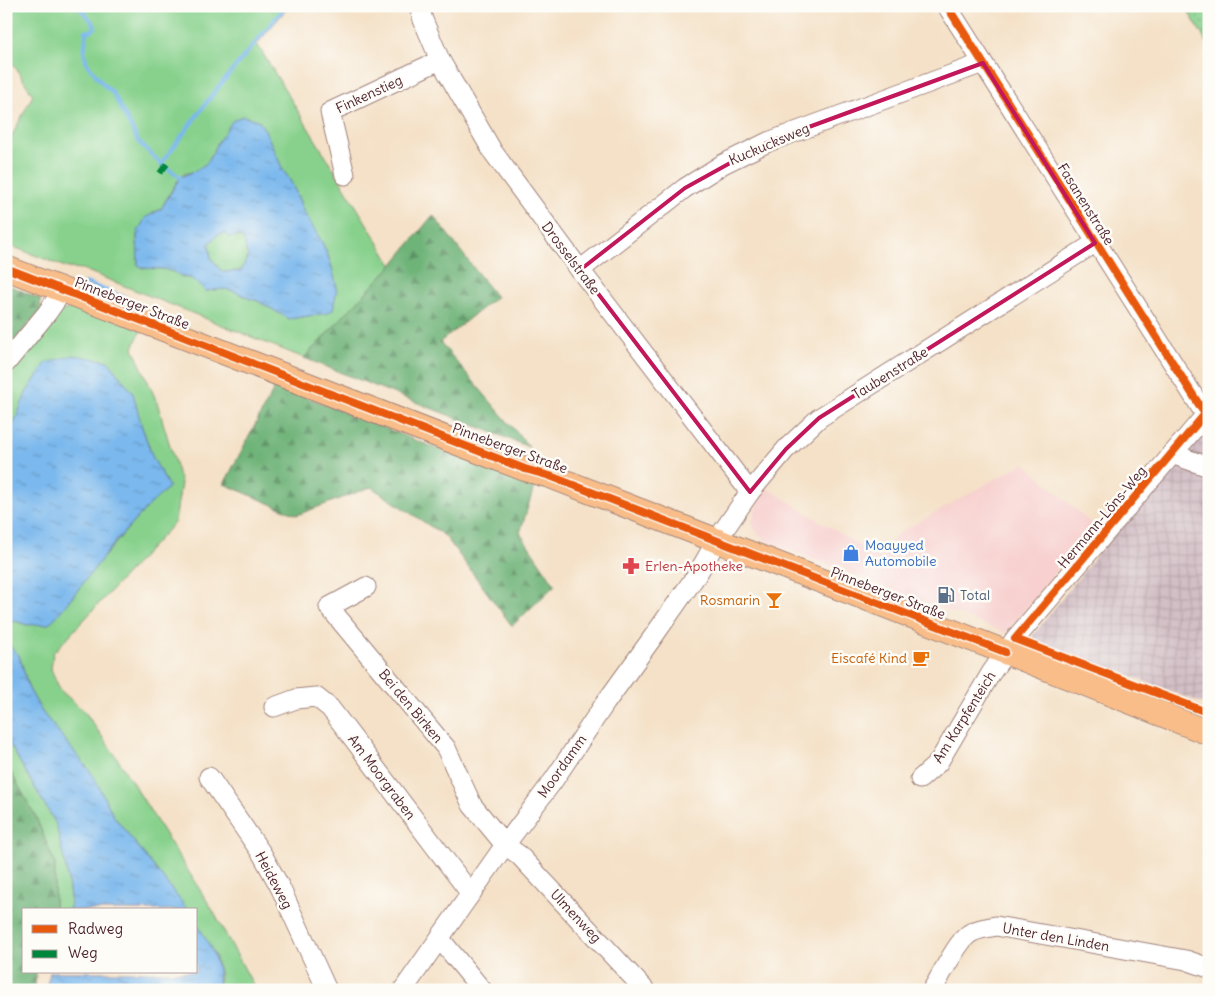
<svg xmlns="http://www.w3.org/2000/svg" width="1215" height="996" font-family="Delius,sans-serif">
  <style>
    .built { fill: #f7d0cf }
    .industrial { fill: url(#industrial-grid) }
    .green { fill: #88d18d; stroke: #69785c; fill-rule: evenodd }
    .forest { fill: url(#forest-firs); stroke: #5c6952 }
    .garden { fill: url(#garden-dots); stroke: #69785c }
    .water { fill: url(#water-ripples); stroke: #626c8c; fill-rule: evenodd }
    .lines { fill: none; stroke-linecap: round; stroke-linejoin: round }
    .stream { stroke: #7ab8ed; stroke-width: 4 }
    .minor-casing { stroke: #9f8079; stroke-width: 21 }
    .major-casing { stroke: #9f8079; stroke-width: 26 }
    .minor { stroke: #fff; stroke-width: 19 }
    .major { stroke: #f8bd89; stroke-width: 24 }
    .quiet { stroke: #00873e; stroke-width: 6; stroke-dasharray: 12 6; stroke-linecap: butt }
    .cycleway-casing { stroke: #fdfcf7; stroke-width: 11 }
    .cycleway { stroke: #e8590c; stroke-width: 8 }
    .marked { fill: none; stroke: #c2185b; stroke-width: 4; stroke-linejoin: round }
    .labels { text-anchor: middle; stroke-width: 5; stroke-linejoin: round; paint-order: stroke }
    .street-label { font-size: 14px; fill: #4a1f2b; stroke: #fdfcf7 }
    .shop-label { font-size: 14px; fill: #366cbe; stroke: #fdfcf7; text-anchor: start }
    .health-label { font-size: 14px; fill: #be3a42; stroke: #fdfcf7; text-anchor: start }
    .service-label { font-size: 14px; fill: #4e5e75; stroke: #fdfcf7; text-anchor: start }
    .food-label { font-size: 14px; fill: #c56008; stroke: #fdfcf7; text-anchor: end }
  </style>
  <defs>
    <pattern id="industrial-grid" width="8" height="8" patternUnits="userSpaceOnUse" patternTransform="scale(1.25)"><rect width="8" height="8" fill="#d2bec5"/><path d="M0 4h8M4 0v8" fill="none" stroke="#b6a3a9"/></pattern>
    <pattern id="forest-firs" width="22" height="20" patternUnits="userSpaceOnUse" patternTransform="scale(1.25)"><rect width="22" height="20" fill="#6eb378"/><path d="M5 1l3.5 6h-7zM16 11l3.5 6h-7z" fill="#5c9163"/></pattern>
    <pattern id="garden-dots" width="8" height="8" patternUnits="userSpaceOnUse" patternTransform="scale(1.25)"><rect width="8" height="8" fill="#88d18d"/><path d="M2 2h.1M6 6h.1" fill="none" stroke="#77b37a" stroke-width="1.8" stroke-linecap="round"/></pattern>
    <pattern id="water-ripples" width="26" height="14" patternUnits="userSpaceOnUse" patternTransform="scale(1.25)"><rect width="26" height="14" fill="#7ab8ed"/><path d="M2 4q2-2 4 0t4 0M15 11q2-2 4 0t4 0" fill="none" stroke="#6695c0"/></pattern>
  </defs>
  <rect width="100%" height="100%" fill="#fdfcf7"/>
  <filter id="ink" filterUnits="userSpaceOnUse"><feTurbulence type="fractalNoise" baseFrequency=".02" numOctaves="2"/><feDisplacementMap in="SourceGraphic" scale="10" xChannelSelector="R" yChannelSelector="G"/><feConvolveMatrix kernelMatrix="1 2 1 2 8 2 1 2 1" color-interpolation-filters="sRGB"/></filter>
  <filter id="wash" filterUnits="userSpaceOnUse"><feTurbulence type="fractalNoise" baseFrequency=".0096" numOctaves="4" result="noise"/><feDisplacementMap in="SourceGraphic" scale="20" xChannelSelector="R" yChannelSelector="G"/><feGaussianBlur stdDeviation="1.12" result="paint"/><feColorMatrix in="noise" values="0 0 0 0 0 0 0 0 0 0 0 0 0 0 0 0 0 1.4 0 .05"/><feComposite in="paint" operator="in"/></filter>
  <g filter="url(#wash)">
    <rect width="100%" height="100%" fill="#f4e1c7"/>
    <!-- built -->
    <polygon class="built" points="1024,463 1093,525 1006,633 766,541 755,530 752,522 756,508 767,488 881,559 897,534"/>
    <!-- industrial -->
    <polygon class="industrial" points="1209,413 1209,706 1031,638"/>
    <!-- green -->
    <g class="green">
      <path d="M6 6H289L257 44 392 265 304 358 82 269 68 268 6 244V147L33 95 6 53ZM228 127 265 130 283 170 290 180 298 197 303 211 322 242 329 258 337 288 328 313 315 314 303 317 282 315 258 301 251 299 234 291 225 289 206 291 192 278 183 277 174 272 164 269 142 268 138 265 137 234 153 213 161 209 174 186 184 174 195 171 207 163Z"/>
      <path d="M225 233C231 237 236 236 243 238 246 244 245 250 248 256L241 271 222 272 211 258 209 244 217 235Z"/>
      <polygon points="81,307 141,330 133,348 157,402 181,483 175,522 53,653 51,669 60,690 85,712 117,758 212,909 256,990 217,990 220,978 216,958 196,922 196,910 188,910 113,815 93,775 42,712 29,689 19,655 6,643 7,624 15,621 27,625 66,606 92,571 145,508 169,487 153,458 142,427 10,433 6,457 6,389 12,370 58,311"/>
      <polygon points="6,738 56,824 66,868 71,904 69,910 54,910 55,864 35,815 6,764"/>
    </g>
    <!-- forest -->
    <g class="forest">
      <polygon points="433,215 496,297 440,342 529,447 304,358 392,265"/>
      <polygon points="6,284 40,299 41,310 6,351"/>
      <polygon points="276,385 534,487 520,533 555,585 512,626 445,536 371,487 297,515 224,484"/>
      <polygon points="6,764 35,815 55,864 54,910 24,910 24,972 36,972 35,990 6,990"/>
    </g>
    <!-- garden -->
    <polygon class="garden" points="1185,6 1209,6 1209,46"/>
    <!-- water -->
    <g class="water">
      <path d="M243 116 258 120 265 130 283 170 290 180 298 197 303 211 322 242 331 264 337 288 333 310 328 313 289 319 258 301 251 299 234 291 225 289 206 291 192 279 183 277 174 272 164 269 142 268 138 265 137 234 145 218 161 209 180 177 195 171 207 163 218 142 233 120ZM225 233 228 237 238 236 243 238C246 244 245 250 248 256L241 271 222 272 211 258 209 244 217 235Z"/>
      <path d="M74 355 108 361 133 393 142 427 153 458 169 487C140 513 114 542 91 573 77 590 65 608 49 624L27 625 15 621 6 625V458L10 433 26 393 46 363Z"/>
      <polygon points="6,643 19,655 29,689 42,712 93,775 113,815 188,910 69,910 71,904 66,868 56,824 6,738"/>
      <path d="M196 922C209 945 223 963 217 990H46L50 972H196Z"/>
    </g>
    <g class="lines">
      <!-- stream -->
      <g class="stream">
        <polyline points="78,6 94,24 95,28 91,31 85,31 86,37 84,53 87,64 103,84 113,93 138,141 161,164 180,177 181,180"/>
        <polyline points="161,164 215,91 286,6"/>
        <polyline points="85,283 126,298"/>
      </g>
    </g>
  </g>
  <g filter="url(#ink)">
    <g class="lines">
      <!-- minor casing -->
      <g class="minor-casing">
        <g id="minor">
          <polyline points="419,6 423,20 440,60 493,152 580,270 750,492"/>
          <polyline points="947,6 1205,414"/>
          <polyline points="345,175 330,112 440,60"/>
          <polyline points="580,270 685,188 723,164 768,142 983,63"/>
          <polyline points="6,363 47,313 63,290"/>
          <polyline points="1172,454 1209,467"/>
          <polyline points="366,587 329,607 446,748 472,805 505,845 519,855 645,990"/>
          <polyline points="274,707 296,699 316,697 330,708 471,894"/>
          <polyline points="209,777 262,854 280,887 327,990"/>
          <polyline points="920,779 938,763 991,673 1015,639 1209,411"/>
          <polyline points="440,939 482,990"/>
          <polyline points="403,990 505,845 553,781 606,702 653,637 698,573 717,540 750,492 786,449 819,418 1095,243"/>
          <path d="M932 990C941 976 957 942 969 934 977 928 987 928 996 926L1186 960 1209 968"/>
        </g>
      </g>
      <!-- major casing -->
      <g class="major-casing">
        <polyline id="major" points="6,268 525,469 550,476 1018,657 1209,733"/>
      </g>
      <!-- minor -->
      <use href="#minor" class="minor"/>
      <!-- major -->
      <use href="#major" class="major"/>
      <!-- quiet -->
      <polyline class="quiet" points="160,173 167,164"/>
      <!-- cycleway casing -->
      <g class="cycleway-casing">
        <g id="cycleway">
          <polyline points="947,6 1205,414 1015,639 1209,713"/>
          <polyline points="6,268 525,469 550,476 1005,652"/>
        </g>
      </g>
      <!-- cycleway -->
      <use href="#cycleway" class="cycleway"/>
    </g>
  </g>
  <!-- marked area -->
  <path class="marked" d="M983 63 1095 243 819 418 786 449 750 492 580 270 685 188 768 142Z"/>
  <!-- icons -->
  <defs>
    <g id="shop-bare" transform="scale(1.35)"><path d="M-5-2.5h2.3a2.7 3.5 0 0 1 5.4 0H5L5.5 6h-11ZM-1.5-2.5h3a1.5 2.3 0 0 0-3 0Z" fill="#3f7fe0" stroke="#fdfcf7" stroke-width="2.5" paint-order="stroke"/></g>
    <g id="pharmacy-bare" transform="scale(1.35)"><path d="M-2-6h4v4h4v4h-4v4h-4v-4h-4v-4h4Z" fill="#e0444e" stroke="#fdfcf7" stroke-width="2.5" paint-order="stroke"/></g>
    <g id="fuel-bare" transform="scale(1.35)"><path d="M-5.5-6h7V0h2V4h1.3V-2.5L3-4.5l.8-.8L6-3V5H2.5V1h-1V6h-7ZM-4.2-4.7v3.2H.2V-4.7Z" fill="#5c6f8a" stroke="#fdfcf7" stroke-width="2.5" paint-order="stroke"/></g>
    <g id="bar-bare" transform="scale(1.35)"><path d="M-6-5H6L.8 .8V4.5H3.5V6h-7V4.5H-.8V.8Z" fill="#e8710a" stroke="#fdfcf7" stroke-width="2.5" paint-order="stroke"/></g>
    <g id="cafe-bare" transform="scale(1.35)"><path d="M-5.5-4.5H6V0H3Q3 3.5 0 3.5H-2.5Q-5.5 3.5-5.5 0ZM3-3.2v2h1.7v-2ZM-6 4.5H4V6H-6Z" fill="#e8710a" stroke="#fdfcf7" stroke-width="2.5" paint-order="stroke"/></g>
  </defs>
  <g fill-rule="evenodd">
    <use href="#shop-bare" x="851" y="553"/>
    <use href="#pharmacy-bare" x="631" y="566"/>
    <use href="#fuel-bare" x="946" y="595"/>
    <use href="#bar-bare" x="774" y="600"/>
    <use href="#cafe-bare" x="921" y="658"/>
  </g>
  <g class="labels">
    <!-- street labels -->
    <g class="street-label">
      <text transform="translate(369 94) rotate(-25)" y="5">Finkenstieg</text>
      <text transform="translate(769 144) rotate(-23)" y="5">Kuckucksweg</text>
      <text transform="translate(1086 204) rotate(58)" y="5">Fasanenstraße</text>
      <text transform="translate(571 258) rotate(53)" y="5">Drosselstraße</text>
      <text transform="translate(132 303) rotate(21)" y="5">Pinneberger Straße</text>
      <text transform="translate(890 373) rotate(-32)" y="5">Taubenstraße</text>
      <text transform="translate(510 448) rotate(20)" y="5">Pinneberger Straße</text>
      <text transform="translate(1102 517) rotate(-50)" y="5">Hermann-Löns-Weg</text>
      <text transform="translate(888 593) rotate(21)" y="5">Pinneberger Straße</text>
      <text transform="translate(411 706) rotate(50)" y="5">Bei den Birken</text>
      <text transform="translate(964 717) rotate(-58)" y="5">Am Karpfenteich</text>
      <text transform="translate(562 766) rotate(-55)" y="5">Moordamm</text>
      <text transform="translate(382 777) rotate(53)" y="5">Am Moorgraben</text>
      <text transform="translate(274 880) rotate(62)" y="5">Heideweg</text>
      <text transform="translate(576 916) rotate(47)" y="5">Ulmenweg</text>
      <text transform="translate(1056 937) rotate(10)" y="5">Unter den Linden</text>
    </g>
    <!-- shop labels -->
    <g class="shop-label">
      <text x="865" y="550">Moayyed<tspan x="865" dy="16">Automobile</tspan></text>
    </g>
    <!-- health labels -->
    <g class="health-label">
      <text x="645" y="571">Erlen-Apotheke</text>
    </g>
    <!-- service labels -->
    <g class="service-label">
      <text x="960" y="600">Total</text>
    </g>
    <!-- food labels -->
    <g class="food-label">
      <text x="760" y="605">Rosmarin</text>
      <text x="907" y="663">Eiscafé Kind</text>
    </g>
  </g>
  <!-- margin -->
  <rect width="1215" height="996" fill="none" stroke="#fdfcf7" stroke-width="25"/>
  <!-- legend -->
  <rect x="22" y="908" width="175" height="65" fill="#fdfcf7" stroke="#b5a4a5"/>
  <rect x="32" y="925" width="25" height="8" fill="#e8590c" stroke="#b5a4a5"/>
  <text x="68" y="934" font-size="15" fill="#4a1f2b">Radweg</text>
  <rect x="32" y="950" width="25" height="8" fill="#00873e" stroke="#b5a4a5"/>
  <text x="68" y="958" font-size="15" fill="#4a1f2b">Weg</text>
</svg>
